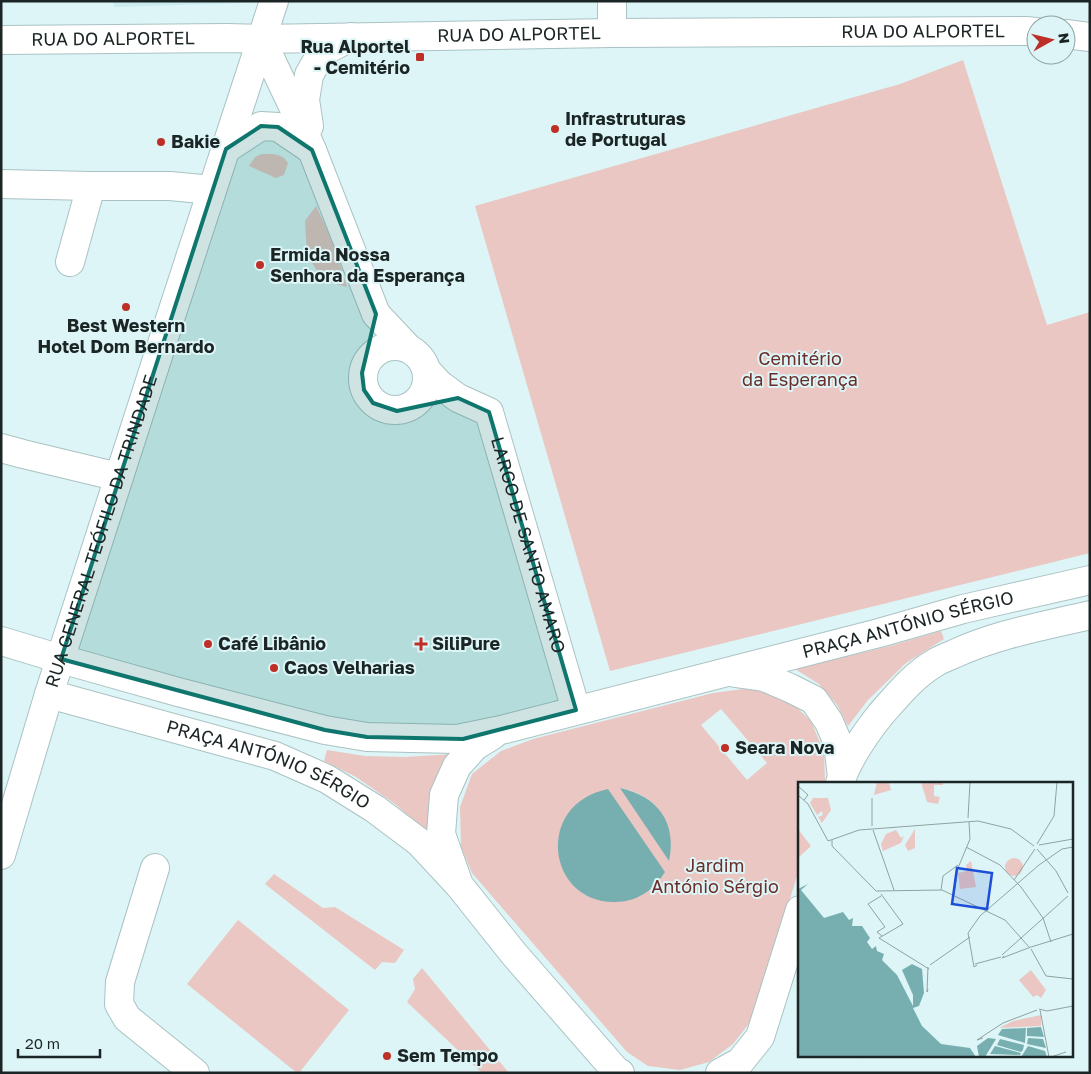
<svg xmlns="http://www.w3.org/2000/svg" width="1091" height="1074" font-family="'Golos Text',sans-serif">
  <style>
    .built { fill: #caecee }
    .green { fill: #eac7c2; fill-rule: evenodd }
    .water { fill: #77afb1 }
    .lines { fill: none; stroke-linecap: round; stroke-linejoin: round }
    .minor-casing { stroke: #aac2c3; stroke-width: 30 }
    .tertiary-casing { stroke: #aac2c3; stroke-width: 30 }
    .secondary-casing { stroke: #aac2c3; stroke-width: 30 }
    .minor { stroke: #fff; stroke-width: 28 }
    .tertiary { stroke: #fff; stroke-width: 28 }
    .secondary { stroke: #fff; stroke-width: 28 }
    .marked { fill: #0f766e; fill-opacity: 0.2; stroke: #0f766e; stroke-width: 4; stroke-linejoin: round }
    .poi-dot { fill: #bd2f27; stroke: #ddf5f6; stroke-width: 2 }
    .labels { text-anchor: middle; stroke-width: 4; stroke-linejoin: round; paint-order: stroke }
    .street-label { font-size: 18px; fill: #1c2526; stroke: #ddf5f6 }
    .poi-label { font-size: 18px; font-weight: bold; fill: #1c2526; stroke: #ddf5f6; text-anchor: start }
    .park-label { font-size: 18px; fill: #6a2d27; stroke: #ddf5f6 }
    .inset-river { fill: none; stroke: #77afb1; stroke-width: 2.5 }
    .inset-road { fill: none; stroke: #90a2a3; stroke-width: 1 }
    .view { fill: #1d4ed8; fill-opacity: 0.15; stroke: #1d4ed8; stroke-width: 2.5 }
    .inset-edge { fill: none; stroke: #1c2526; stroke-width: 2.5 }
  </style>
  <rect width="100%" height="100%" fill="#ddf5f6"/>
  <!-- built -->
  <polygon class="built" points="113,1 243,1 242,3 114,7"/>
  <!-- green -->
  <g class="green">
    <polygon points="963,60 1047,325 1090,312 1090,553 610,671 475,206 900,84"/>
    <path d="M262 154C273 154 282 153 288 163L284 175 276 178 249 166 255 157Z"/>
    <polygon points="316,206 334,244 347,287 323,280 307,255 305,221"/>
    <polygon points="941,631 944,639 906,663 868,700 848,726 837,705 819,684 795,669 890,646"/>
    <path d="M758 687 788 699 811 721 824 752 825 781V783H800V866L764 985 751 1021 733 1044 709 1062 680 1070 648 1066 627 1052 472 873 461 847 460 807 472 774 501 751 533 739 713 693ZM721 709 767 763 747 780 701 725ZM620 788C636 791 647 797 658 808Z"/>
    <polygon points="327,750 365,756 405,757 454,754 440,776 429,802 429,834 395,804 356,777 324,761"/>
    <polygon points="274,874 323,908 335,907 404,950 395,963 382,962 375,970 265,884"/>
    <polygon points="238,920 349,1010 299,1073 297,1073 187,984"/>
    <polygon points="422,968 509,1073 482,1073 407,1002 415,989 413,979"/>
  </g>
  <!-- water -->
  <g class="water">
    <path d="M620 788C658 796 677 823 669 861Z"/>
    <path d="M608 789 665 872C654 890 637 902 615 902 547 903 534 804 608 789Z"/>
  </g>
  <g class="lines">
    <!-- minor casing -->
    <g class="minor-casing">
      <g id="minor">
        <polyline points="612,33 612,1"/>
        <path id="s1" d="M1 40 227 38 261 39 291 102 312 150 376 314 408 348"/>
        <polyline points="309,126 305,100 309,75 322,52 351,37"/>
        <polyline points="226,149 261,126 278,127 312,150"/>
        <polyline points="1,184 91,186 170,186 212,190"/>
        <polyline points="70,262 91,186"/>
        <circle cx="395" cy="378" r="32"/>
        <path id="s2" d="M427 371 439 384 458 398 489 412 576 710"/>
        <polyline points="1,448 23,454 119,477"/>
        <path id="s3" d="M1 641 61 659 178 692 325 730 367 737 457 739 501 730 879 633 963 609 1090 580"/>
        <polyline points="735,673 764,677 790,688 814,700 829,722 838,743 842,777"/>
        <path id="s4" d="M49 694 275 756 327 779 375 809 419 842 459 885"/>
        <polyline points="493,735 475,746 457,766 444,795 441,834 459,885 514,954 617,1072 620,1073"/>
        <path d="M840 783C848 758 865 734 881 714 897 696 912 677 933 664 939 660 947 657 954 654 997 634 1044 626 1090 615"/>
        <polyline points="155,868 120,982 119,1004 127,1018 195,1073"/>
        <polyline points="720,1073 740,1062 760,1037 800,910"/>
      </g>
    </g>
    <!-- tertiary casing -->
    <g class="tertiary-casing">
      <g id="tertiary">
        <polyline points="1066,34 1090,37"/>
        <path id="s5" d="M261 39 612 33 1026 31 1036 32"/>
      </g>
    </g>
    <!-- secondary casing -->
    <g class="secondary-casing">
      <g id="secondary">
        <path id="s6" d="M1 855 49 694 170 319 274 1"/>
      </g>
    </g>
    <!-- minor -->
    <use href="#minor" class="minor"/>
    <!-- tertiary -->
    <use href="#tertiary" class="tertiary"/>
    <!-- secondary -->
    <use href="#secondary" class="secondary"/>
  </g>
  <!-- marked area -->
  <path class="marked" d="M261 126 278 127 312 150 376 314 362 373 364 390 373 403 397 411 458 398 489 412 576 710 463 739 367 737 325 730 61 659 226 149Z"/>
  <!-- markers -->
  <g class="poi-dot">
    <rect x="415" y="52" width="10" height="10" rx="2.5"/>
    <circle cx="555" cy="129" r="5"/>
    <circle cx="161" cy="142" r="5"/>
    <circle cx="260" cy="265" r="5"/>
    <circle cx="126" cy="307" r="5"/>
    <circle cx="208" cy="644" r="5"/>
    <path d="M418.5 636.5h5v5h5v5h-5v5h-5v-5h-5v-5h5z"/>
    <circle cx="274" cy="668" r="5"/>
    <circle cx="725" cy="748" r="5"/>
    <circle cx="387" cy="1056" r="5"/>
  </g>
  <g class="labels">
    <!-- street labels -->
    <g class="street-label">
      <text dy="6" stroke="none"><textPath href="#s5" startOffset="662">RUA DO ALPORTEL</textPath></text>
      <text dy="6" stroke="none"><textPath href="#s5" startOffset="258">RUA DO ALPORTEL</textPath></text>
      <text dy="6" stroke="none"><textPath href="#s1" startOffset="112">RUA DO ALPORTEL</textPath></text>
      <text dy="6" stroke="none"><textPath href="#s6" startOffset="339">RUA GENERAL TEÓFILO DA TRINDADE</textPath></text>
      <text dy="6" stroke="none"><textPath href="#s2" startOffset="214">LARGO DE SANTO AMARO</textPath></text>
      <text dy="6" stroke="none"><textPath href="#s3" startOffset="934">PRAÇA ANTÓNIO SÉRGIO</textPath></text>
      <text dy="6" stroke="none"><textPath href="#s4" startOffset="231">PRAÇA ANTÓNIO SÉRGIO</textPath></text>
    </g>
    <!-- poi labels -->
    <g class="poi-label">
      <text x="410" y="53" text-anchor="end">Rua Alportel<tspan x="410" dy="21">- Cemitério</tspan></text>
      <text x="565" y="125">Infrastruturas<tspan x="565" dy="21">de Portugal</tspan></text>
      <text x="171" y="148">Bakie</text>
      <text x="270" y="261">Ermida Nossa<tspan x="270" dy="21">Senhora da Esperança</tspan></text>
      <text x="126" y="332" text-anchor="middle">Best Western<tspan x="126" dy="21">Hotel Dom Bernardo</tspan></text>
      <text x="218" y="650">Café Libânio</text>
      <text x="432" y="650">SiliPure</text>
      <text x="284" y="674">Caos Velharias</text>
      <text x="735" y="754">Seara Nova</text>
      <text x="397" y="1062">Sem Tempo</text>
    </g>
    <!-- park labels -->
    <g class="park-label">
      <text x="800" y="365">Cemitério<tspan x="800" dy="21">da Esperança</tspan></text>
      <text x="715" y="872">Jardim<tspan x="715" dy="21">António Sérgio</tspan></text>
    </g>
  </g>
  <!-- overview -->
  <g transform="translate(798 782)">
    <rect width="275" height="275" fill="#ddf5f6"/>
    <path d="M79 0H91L93 8 76 13ZM123 0H145V3H136V14L142 15 140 22 129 20ZM15 16H30L33 28 24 41 20 35 25 33 24 29 19 33 12 21ZM0 47 13 64 0 76ZM117 47V66L110 69 107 63ZM98 48 103 56 106 54 103 61 85 69 83 62 88 52ZM207 85a9 9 0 1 1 18 0a9 9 0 1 1-18 0ZM173 79 178 105 162 107 160 91 169 89 168 83ZM233 188 248 208 243 216 239 213 235 215 221 198ZM243 233V244L201 246 215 239Z" fill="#eac7c2"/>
    <path d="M10 102 3 108 26 136 45 130 51 138 55 136 54 144H64L72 156 69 160 74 167 78 164 79 169 86 172 84 178 99 193 115 224V213L104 188 114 182 124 187 126 211 121 224 115 226 124 244 143 262 172 266 178 275H0V107ZM243 245 246 255 229 254V246ZM228 246 227 261 200 253 204 247ZM190 256 198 257 187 275H181L179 264ZM230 256 245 257 248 266 229 262ZM202 257 226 263 225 268 223 270 199 263ZM197 264 223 271 222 273 192 272ZM230 264 247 269 249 275H223Z" fill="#77afb1"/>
    <path class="inset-river" d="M120 248V259L137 275M118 249 119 260 133 275M61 275 103 266 111 261 114 251 120 247"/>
    <path class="inset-road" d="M0 4 10 13 6 18M0 13 10 22 30 59 61 48 180 39 213 47 236 64M170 36 172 0M74 44V16M75 48 96 108M34 58V64L78 109 144 108 207 138 231 165M239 62 256 34 259 0M241 63 275 57M168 65 202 83 223 105 245 136 253 160M239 67 258 89 270 111M216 98 237 67M143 108 145 94 160 83M156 113 160 86 172 57 171 40M83 114 70 122 87 145 79 150 84 154M81 156 105 142 83 112M81 156 131 187M233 165 275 152M233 167 248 194 275 197M204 173 270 114M206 174 204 176 233 165M177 182 203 175M132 183 172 155M179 183 176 185 170 151 182 134 241 83 264 67 275 65M130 207 129 210 130 185M241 227 249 229 275 224M242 228 251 275M185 256 179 258 205 241 239 228M253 275 268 270"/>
    <path class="view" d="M159 86 194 91 189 127 154 122Z"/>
    <rect width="275" height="275" class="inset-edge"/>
  </g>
  <!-- border -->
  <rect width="1091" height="1074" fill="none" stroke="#1c2526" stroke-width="5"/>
  <!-- north arrow -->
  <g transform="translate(1051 40) rotate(82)"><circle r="24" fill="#ddf5f6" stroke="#90a2a3"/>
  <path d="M0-4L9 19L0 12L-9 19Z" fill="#bd2f27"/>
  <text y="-8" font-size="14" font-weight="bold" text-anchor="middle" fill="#1c2526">N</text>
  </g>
  <!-- scale -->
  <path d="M18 1049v8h82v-8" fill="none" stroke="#1c2526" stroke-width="2.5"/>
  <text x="25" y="1049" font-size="15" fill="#1c2526" stroke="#ddf5f6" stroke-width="4" paint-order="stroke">20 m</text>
</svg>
